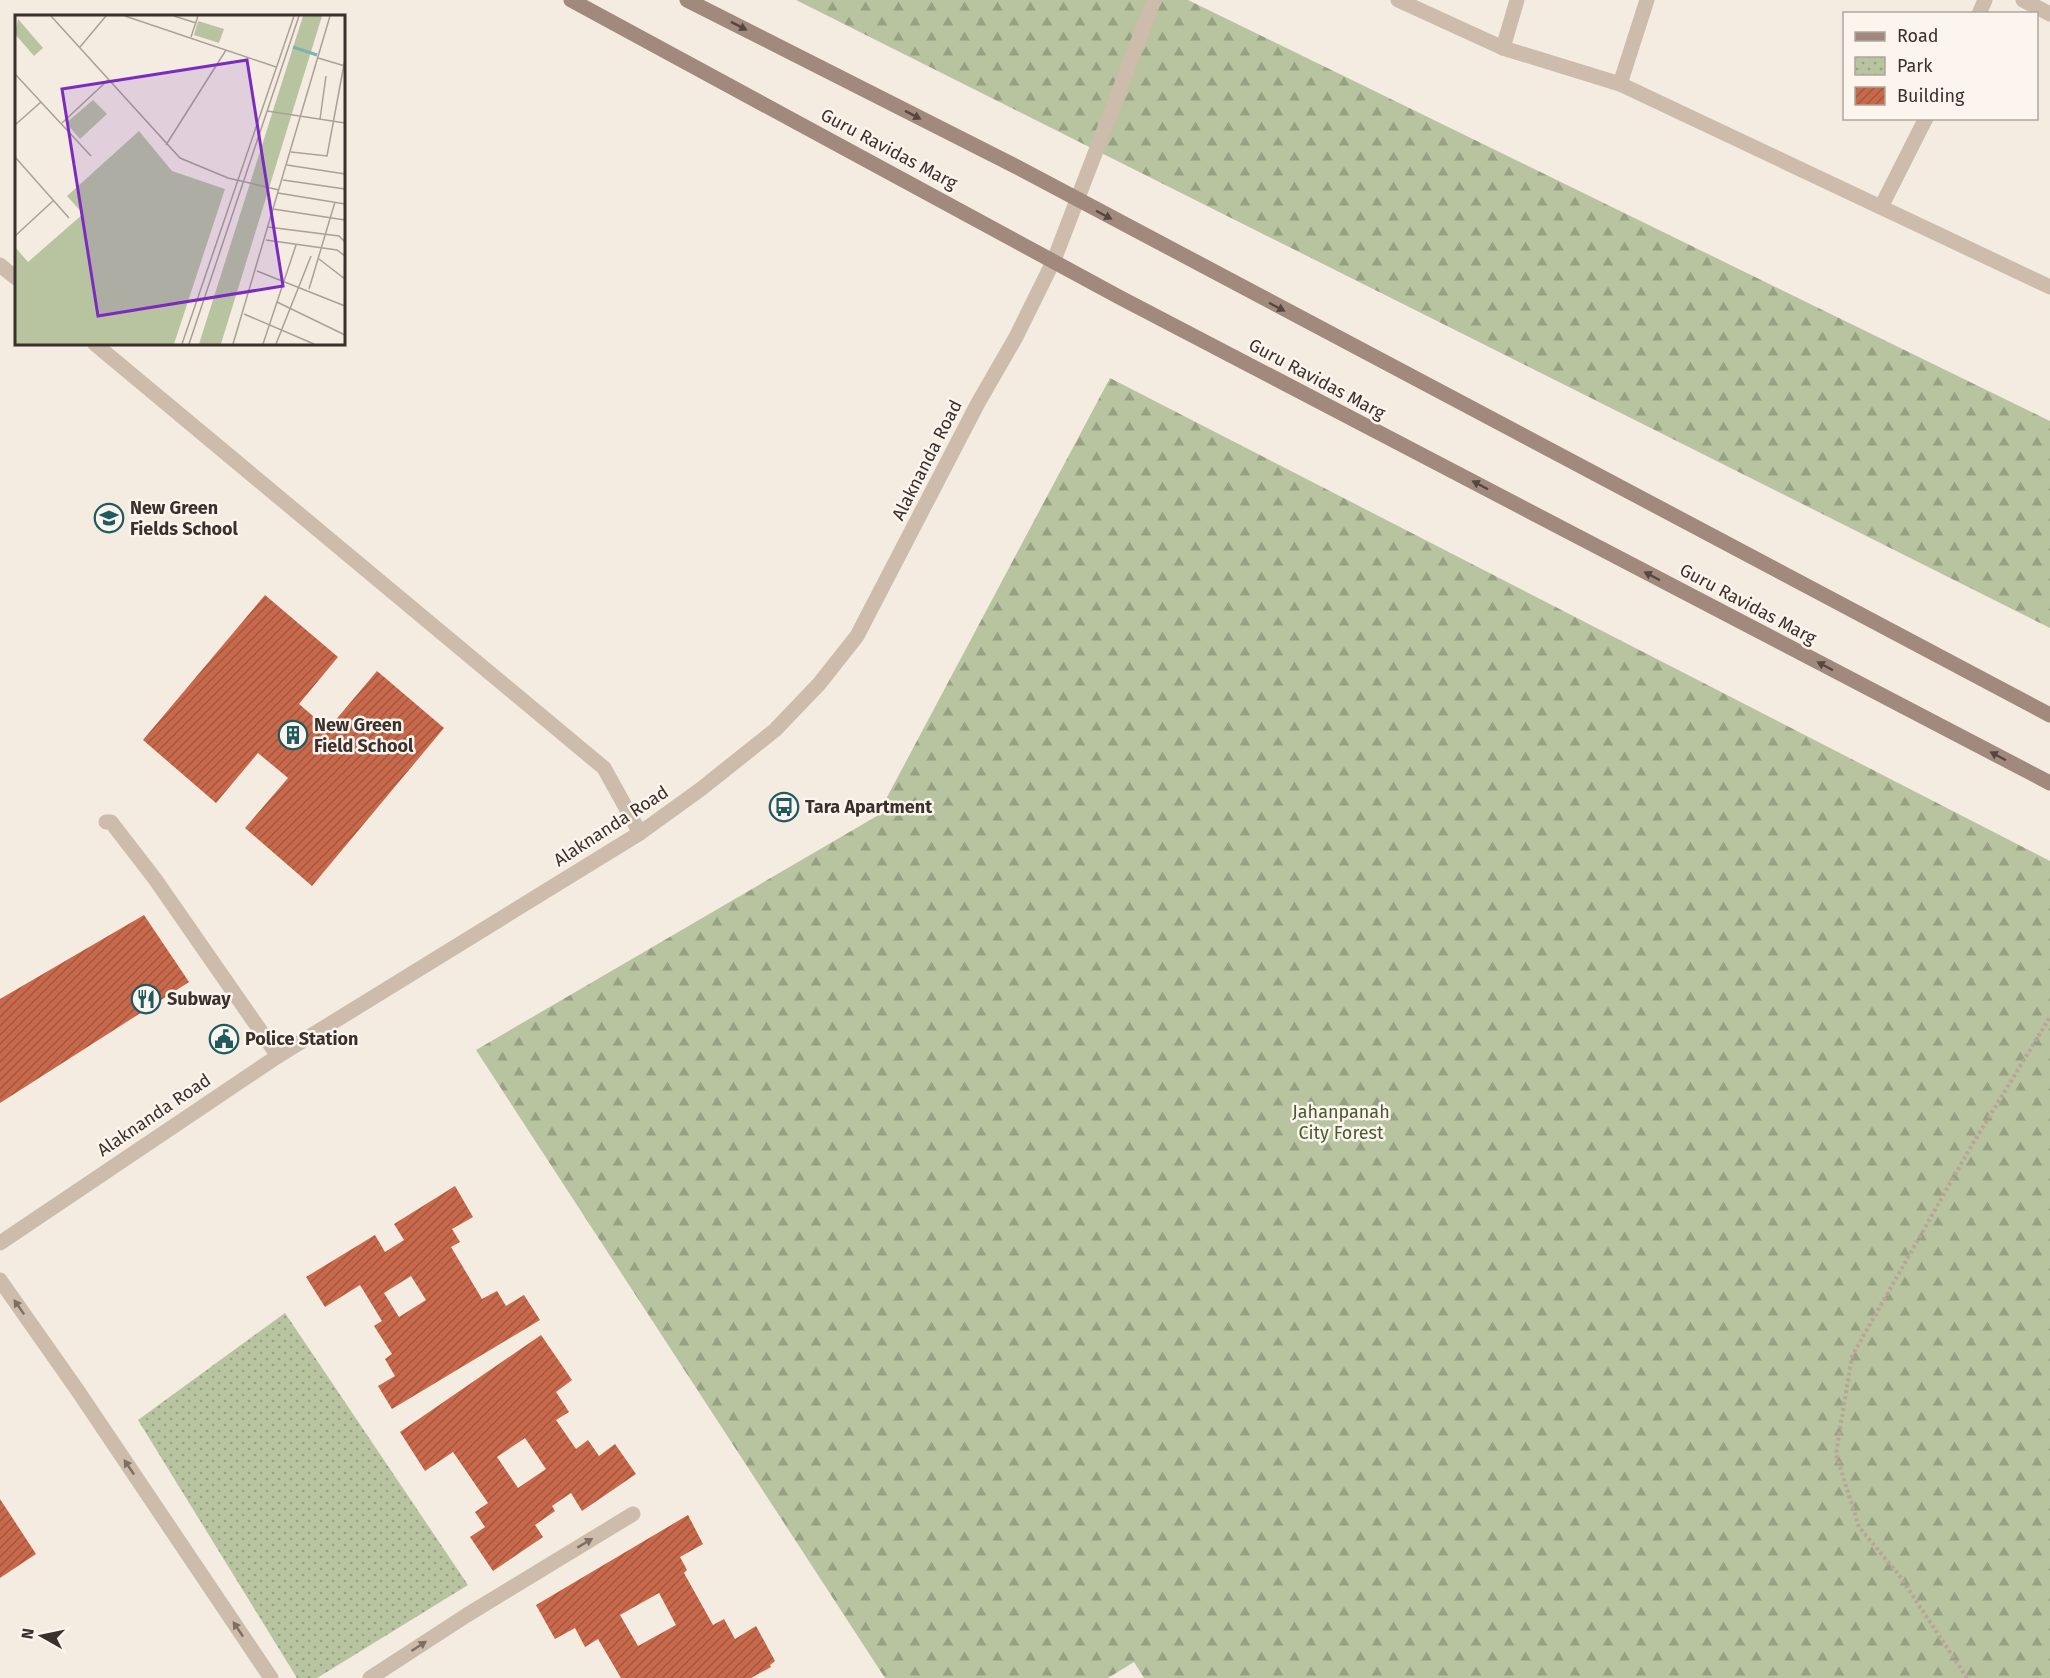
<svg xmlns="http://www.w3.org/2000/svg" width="2050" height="1678" font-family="'Fira Sans',sans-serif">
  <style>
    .forest { fill: url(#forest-firs) }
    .park { fill: url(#park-dots) }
    .building { fill: url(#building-hatch); fill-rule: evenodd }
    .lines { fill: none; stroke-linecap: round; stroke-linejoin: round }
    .path { stroke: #b9a596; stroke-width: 4; stroke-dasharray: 3 3; stroke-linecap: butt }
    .service { stroke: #cdbbac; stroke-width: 15 }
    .minor { stroke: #cdbbac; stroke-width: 15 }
    .tertiary { stroke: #cdbbac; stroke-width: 15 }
    .secondary { stroke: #a18a7d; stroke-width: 15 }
    .oneway { fill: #544640 }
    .oneway2 { fill: #7d6f65 }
    .labels { text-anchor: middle; stroke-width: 5; stroke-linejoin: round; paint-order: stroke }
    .street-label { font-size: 18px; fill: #3b302b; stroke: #fbf5ee }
    .poi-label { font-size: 18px; font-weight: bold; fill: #3b302b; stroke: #fbf5ee; text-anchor: start }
    .park-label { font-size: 18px; fill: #4a5a2e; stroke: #fbf5ee }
    .inset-river { fill: none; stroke: #7fb0b2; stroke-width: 3 }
    .inset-road { fill: none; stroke: #aaa098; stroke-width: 1.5 }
    .view { fill: #7b2cbf; fill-opacity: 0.15; stroke: #7b2cbf; stroke-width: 3 }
    .inset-edge { fill: none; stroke: #3b302b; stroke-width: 3 }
  </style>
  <defs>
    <pattern id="forest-firs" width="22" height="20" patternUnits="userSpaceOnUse" patternTransform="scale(1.5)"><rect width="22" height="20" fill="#b8c4a0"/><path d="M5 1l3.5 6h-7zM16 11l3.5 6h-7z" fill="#97a083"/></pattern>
    <pattern id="park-dots" width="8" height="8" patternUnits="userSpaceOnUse" patternTransform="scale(1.5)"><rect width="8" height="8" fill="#b8c4a0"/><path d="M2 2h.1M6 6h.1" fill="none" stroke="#97a083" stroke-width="1.8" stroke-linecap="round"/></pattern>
    <pattern id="building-hatch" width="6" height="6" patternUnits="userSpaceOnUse" patternTransform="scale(1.5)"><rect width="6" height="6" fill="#c8694b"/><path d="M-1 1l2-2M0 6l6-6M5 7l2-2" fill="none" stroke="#a4573f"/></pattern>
  </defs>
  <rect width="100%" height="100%" fill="#f4ebe1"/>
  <!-- forest -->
  <g class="forest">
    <polygon points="796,0 1188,0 2050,421 2050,628"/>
    <polygon points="1110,378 2050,861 2050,1678 1144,1678 1134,1662 1108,1678 885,1678 476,1050 877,816"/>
  </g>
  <!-- park -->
  <polygon class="park" points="285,1313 468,1585 317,1678 297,1678 138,1420"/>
  <!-- building -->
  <g class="building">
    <polygon points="265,595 338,657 299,704 328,729 377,671 444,728 312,886 245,828 288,778 258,753 216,803 143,740"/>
    <polygon points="144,915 189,982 0,1103 0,999"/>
    <path d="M455 1186 473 1217 452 1229 460 1242 451 1247 482 1299 497 1291 506 1306 524 1295 540 1320 392 1409 378 1386 395 1376 385 1359 392 1354 374 1326 382 1321 360 1285 325 1307 306 1277 375 1235 385 1252 404 1240 394 1224ZM411 1276 426 1300 399 1317 384 1293Z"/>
    <path d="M541 1335 572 1380 556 1392 569 1412 556 1420 576 1449 588 1440 599 1456 615 1444 636 1474 582 1511 571 1493 552 1506 555 1511 535 1525 543 1537 493 1571 470 1537 485 1527 475 1512 488 1503 453 1452 425 1471 400 1432ZM525 1438 546 1469 518 1488 497 1457Z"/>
    <polygon points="0,1499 36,1554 0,1578"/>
    <path d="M688 1515 703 1544 680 1557 687 1570 684 1573 713 1625 724 1619 735 1639 756 1626 775 1661 770 1665 771 1667 751 1678H621L598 1639 585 1647 575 1628 555 1639 536 1605ZM659 1593 676 1625 638 1646 620 1615Z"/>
  </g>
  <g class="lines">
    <!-- path -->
    <polyline class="path" points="1967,1678 1899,1575 1859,1527 1836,1454 1852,1356 1969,1150 2050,1017"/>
    <!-- service -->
    <polyline class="service" points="106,822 111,822 155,879 278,1056"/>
    <!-- minor -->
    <g class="minor">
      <polyline points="2023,0 2050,14"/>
      <polyline points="1979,14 1985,0"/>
      <polyline points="1503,48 1517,0"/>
      <polyline points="1620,84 1647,0"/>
      <polyline points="1882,205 1926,118"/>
      <polyline points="1054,260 1154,0"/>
      <polyline points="0,265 16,278"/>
      <polyline points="95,344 604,768 640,833"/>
      <polyline points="0,1280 78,1391 271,1678"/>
      <polyline points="370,1678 467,1615 633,1514"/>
    </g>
    <!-- tertiary -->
    <g class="tertiary">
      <polyline points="1398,0 1503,48 1620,84 2050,287"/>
      <polyline points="0,1243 278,1056 640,833 701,789 775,730 819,684 857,636 978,403 1016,337 1054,260"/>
    </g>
    <!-- secondary -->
    <g class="secondary">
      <polyline points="571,0 1119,297 2050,783"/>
      <polyline points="687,0 1017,167 2050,715"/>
    </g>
  </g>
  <!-- one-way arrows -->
  <defs><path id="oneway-solid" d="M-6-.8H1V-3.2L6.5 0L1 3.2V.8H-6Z" transform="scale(1.5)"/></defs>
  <g class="oneway">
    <use href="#oneway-solid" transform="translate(739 26) rotate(27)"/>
    <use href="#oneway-solid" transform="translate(913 115) rotate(27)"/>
    <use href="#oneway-solid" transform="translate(1104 215) rotate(28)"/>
    <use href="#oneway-solid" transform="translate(1277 307) rotate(28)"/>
    <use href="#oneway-solid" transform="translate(1480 485) rotate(-152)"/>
    <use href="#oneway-solid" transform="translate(1652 576) rotate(-152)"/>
    <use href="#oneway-solid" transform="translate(1825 666) rotate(-152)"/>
    <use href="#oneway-solid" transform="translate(1998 756) rotate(-152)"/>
  </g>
  <g class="oneway2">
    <use href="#oneway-solid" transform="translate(19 1307) rotate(-125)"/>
    <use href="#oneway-solid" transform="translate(129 1467) rotate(-124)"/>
    <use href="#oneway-solid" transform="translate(585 1543) rotate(-31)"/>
    <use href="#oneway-solid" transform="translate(238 1629) rotate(-124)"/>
    <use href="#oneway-solid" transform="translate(419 1646) rotate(-33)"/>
  </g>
  <!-- icons -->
  <defs>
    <g id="school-ring" transform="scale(1.5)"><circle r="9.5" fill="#fbf5ee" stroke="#1f5a5e" stroke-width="1.5"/><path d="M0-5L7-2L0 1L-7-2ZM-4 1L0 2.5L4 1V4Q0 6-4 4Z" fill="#1f5a5e"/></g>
    <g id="building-ring" transform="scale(1.5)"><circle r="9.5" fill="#fbf5ee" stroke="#1f5a5e" stroke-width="1.5"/><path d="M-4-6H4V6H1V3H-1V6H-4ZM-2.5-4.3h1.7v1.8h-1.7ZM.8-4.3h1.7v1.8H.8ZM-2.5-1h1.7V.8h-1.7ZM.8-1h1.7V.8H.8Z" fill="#1f5a5e"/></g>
    <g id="bus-ring" transform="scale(1.5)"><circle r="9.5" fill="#fbf5ee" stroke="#1f5a5e" stroke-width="1.5"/><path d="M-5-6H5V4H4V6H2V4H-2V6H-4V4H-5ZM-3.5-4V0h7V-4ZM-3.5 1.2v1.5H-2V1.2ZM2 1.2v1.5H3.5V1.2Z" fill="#1f5a5e"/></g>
    <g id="restaurant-ring" transform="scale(1.5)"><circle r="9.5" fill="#fbf5ee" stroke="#1f5a5e" stroke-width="1.5"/><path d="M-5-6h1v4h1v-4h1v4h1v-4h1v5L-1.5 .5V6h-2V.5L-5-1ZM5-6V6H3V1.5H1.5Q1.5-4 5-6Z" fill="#1f5a5e"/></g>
    <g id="civic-ring" transform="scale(1.5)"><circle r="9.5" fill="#fbf5ee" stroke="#1f5a5e" stroke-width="1.5"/><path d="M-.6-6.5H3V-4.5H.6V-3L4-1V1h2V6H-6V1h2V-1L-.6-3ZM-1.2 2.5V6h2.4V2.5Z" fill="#1f5a5e"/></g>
  </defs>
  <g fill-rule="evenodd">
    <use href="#school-ring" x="109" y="518"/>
    <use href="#building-ring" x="293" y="735"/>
    <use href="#bus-ring" x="784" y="807"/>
    <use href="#restaurant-ring" x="146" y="999"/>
    <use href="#civic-ring" x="224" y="1039"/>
  </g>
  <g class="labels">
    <!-- street labels -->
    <g class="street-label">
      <text transform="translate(889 149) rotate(28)" y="6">Guru Ravidas Marg</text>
      <text transform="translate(1317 379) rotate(28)" y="6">Guru Ravidas Marg</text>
      <text transform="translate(927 460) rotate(-63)" y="6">Alaknanda Road</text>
      <text transform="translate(1748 604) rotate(28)" y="6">Guru Ravidas Marg</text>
      <text transform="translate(611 826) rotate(-33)" y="6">Alaknanda Road</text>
      <text transform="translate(154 1115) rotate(-34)" y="6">Alaknanda Road</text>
    </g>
    <!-- poi labels -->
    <g class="poi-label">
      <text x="130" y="514">New Green<tspan x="130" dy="21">Fields School</tspan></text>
      <text x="314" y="731">New Green<tspan x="314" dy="21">Field School</tspan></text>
      <text x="805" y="813">Tara Apartment</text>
      <text x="167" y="1005">Subway</text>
      <text x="245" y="1045">Police Station</text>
    </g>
    <!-- park labels -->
    <g class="park-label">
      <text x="1341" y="1118">Jahanpanah<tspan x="1341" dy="21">City Forest</tspan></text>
    </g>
  </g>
  <!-- overview -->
  <g transform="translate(15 15)">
    <rect width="330" height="330" fill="#f4ebe1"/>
    <path d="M288 1H307L206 329H184ZM124 116 157 156 210 174 159 329H0V232L13 247 68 199 52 181Z" fill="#b8c4a0"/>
    <path d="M3 4 28 33 19 41 0 19ZM183 6 209 14 204 28 179 20ZM78 85 92 99 65 124 51 108Z" fill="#b8c4a0"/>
    <path class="inset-river" d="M278 32 302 40"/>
    <path class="inset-road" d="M36 1 165 143 213 163 264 175M110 1 261 52M159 1 181 8M176 22 183 1M65 32 91 1M303 43 330 51M0 59 76 141M252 96 330 108M305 104 311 61M47 108 93 65M0 110 26 87M151 130 211 35M276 137 312 141 330 44M0 142 54 203M272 150 330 159M268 165 330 174M263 178 330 189M258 194 330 205M253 212 324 221 330 227M0 221 39 185M251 225 322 235 330 241M304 244 330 264M242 256 330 291M294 274 320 187M262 287 330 320M229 299 299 329M167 329 279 1M174 329 284 1M218 329 315 1M248 329 281 230M261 329 296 241"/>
    <path class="view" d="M232 45 268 271 83 301 47 74Z"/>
    <rect width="330" height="330" class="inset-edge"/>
  </g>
  <!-- legend -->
  <rect x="1843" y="12" width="195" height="108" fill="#fbf5ee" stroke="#aea6a0" stroke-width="1.5"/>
  <rect x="1855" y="32" width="30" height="9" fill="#a18a7d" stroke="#aea6a0" stroke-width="1.5"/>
  <text x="1897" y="42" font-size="18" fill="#3b302b">Road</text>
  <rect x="1855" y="57" width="30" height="18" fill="url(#park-dots)" stroke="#aea6a0" stroke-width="1.5"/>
  <text x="1897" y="72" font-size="18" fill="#3b302b">Park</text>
  <rect x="1855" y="87" width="30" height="18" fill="url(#building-hatch)" stroke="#aea6a0" stroke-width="1.5"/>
  <text x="1897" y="102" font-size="18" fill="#3b302b">Building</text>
  <!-- north arrow -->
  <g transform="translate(42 1636) rotate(279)" stroke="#fbf5ee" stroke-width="4.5" paint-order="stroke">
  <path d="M0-4.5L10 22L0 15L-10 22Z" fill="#3b302b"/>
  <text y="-9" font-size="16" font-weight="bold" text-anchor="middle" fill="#3b302b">N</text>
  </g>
</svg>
